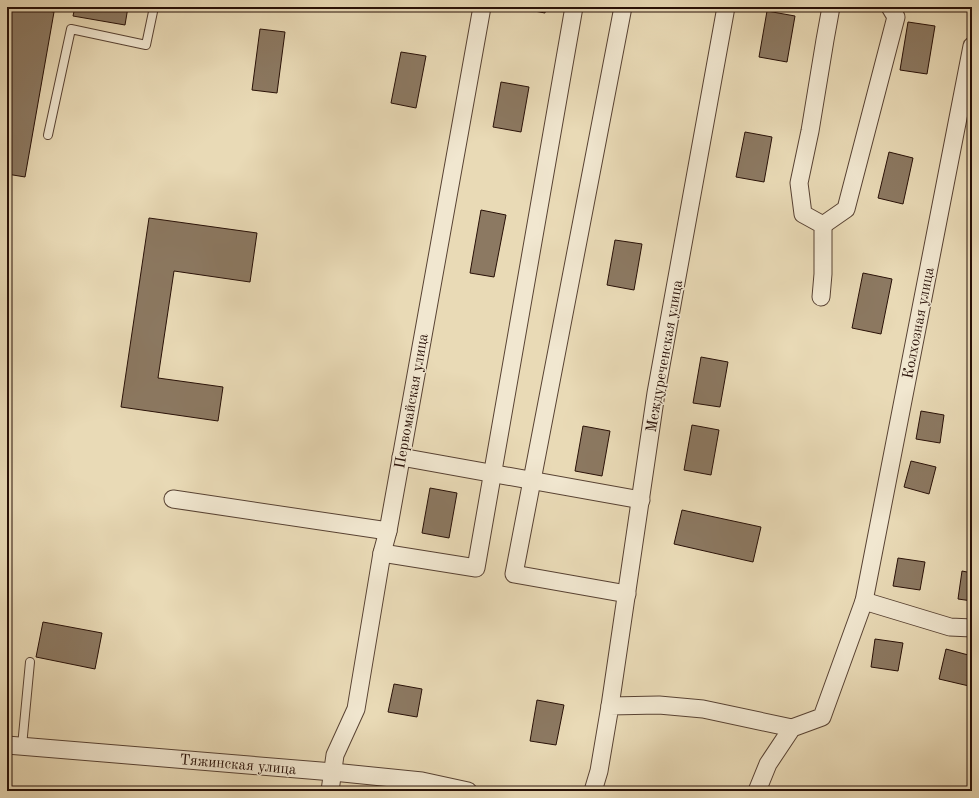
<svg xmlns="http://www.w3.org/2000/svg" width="979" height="798" font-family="'Old Standard TT',serif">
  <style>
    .building { fill: #8c7962; stroke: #281007 }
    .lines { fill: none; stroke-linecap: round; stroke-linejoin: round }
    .lane-casing { stroke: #584233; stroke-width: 10 }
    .street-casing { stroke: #584233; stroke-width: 19 }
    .lane { stroke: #f1e7d0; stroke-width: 8 }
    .street { stroke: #f1e7d0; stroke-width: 17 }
    .labels { text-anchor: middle; stroke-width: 3; stroke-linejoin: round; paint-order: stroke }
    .street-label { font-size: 15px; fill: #281007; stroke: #f1e7d0 }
  </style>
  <rect width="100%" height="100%" fill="#e9dab6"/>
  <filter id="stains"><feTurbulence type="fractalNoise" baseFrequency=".005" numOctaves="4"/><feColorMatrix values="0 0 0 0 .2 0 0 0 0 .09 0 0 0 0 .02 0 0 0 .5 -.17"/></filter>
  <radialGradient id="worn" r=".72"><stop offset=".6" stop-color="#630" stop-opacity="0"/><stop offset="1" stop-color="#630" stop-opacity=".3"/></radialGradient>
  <!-- building -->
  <g class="building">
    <polygon points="7,7 23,7 54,12 25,177 7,174"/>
    <polygon points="75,7 128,7 125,25 73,16"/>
    <polygon points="513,7 546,7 545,13"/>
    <polygon points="767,11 795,16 787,62 759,57"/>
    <polygon points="908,22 935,26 927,74 900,70"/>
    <polygon points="260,29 285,32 277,93 252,90"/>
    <polygon points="401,52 426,56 416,108 391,103"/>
    <polygon points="501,82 529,87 521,132 493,127"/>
    <polygon points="745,132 772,137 764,182 736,177"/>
    <polygon points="889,152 913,158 903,204 878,198"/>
    <polygon points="481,210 506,215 494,277 470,273"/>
    <polygon points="149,218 257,233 250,282 174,271 158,378 223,387 218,421 121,407"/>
    <polygon points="615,240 642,244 634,290 607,285"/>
    <polygon points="863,273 892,279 881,334 852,328"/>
    <polygon points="701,357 728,362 720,407 693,403"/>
    <polygon points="921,411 944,415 940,443 916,439"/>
    <polygon points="692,425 719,430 711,475 684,470"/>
    <polygon points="583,426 610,431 602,476 575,471"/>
    <polygon points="911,461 936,467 929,494 904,487"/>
    <polygon points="430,488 457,493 449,538 422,533"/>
    <polygon points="682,510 761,527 753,562 674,544"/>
    <polygon points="898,558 925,562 920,590 893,586"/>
    <polygon points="962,571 972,573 972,601 958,599"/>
    <polygon points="43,622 102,633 95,669 36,657"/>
    <polygon points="875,639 903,643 898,671 871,667"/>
    <polygon points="946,649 972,656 972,675 969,686 939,679"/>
    <polygon points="394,684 422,689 417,717 388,712"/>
    <polygon points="537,700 564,705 556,745 530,741"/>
  </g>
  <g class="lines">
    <!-- lane casing -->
    <g class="lane-casing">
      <g id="lane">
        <polyline points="48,135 71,29 146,45 154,7"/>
        <polyline points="22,746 30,662"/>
      </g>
    </g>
    <!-- street casing -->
    <g class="street-casing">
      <g id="street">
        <polyline points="623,7 514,574 627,594"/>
        <polyline points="823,225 846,209 896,17 890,7"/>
        <polyline points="821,297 823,274 823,225 803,214 799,183 810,131 825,40 831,7"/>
        <polyline points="401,457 641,500"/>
        <polyline points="173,499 388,531"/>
        <polyline points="382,553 476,568 574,7"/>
        <polyline points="864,601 972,46"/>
        <polyline points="610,706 656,393 726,7"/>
        <polyline points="7,745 333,772 422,781 468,791"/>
        <polyline points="330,791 335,755 356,709 382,553 388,531 482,7"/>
        <polyline points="593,791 599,771 610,706 659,705 703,709 792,728"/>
        <polyline points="757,791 768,764 792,728 822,717 864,601 950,627 972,628"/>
      </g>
    </g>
    <!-- lane -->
    <use href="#lane" class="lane"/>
    <!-- street -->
    <use href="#street" class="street"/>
  </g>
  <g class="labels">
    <!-- street labels -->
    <g class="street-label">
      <text transform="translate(918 323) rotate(-79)" y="5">Колхозная улица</text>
      <text transform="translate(664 356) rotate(-80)" y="5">Междуреченская улица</text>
      <text transform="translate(411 401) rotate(-80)" y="5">Первомайская улица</text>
      <text transform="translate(238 764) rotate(5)" y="5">Тяжинская улица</text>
    </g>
  </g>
  <!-- margin -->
  <rect width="979" height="798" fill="none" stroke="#e9dab6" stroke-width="24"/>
  <rect x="8" y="8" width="963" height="782" fill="none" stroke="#281007" stroke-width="2"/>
  <rect x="12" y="12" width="955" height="774" fill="none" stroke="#281007"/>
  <rect width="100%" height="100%" filter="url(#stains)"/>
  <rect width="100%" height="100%" fill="url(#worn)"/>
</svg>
